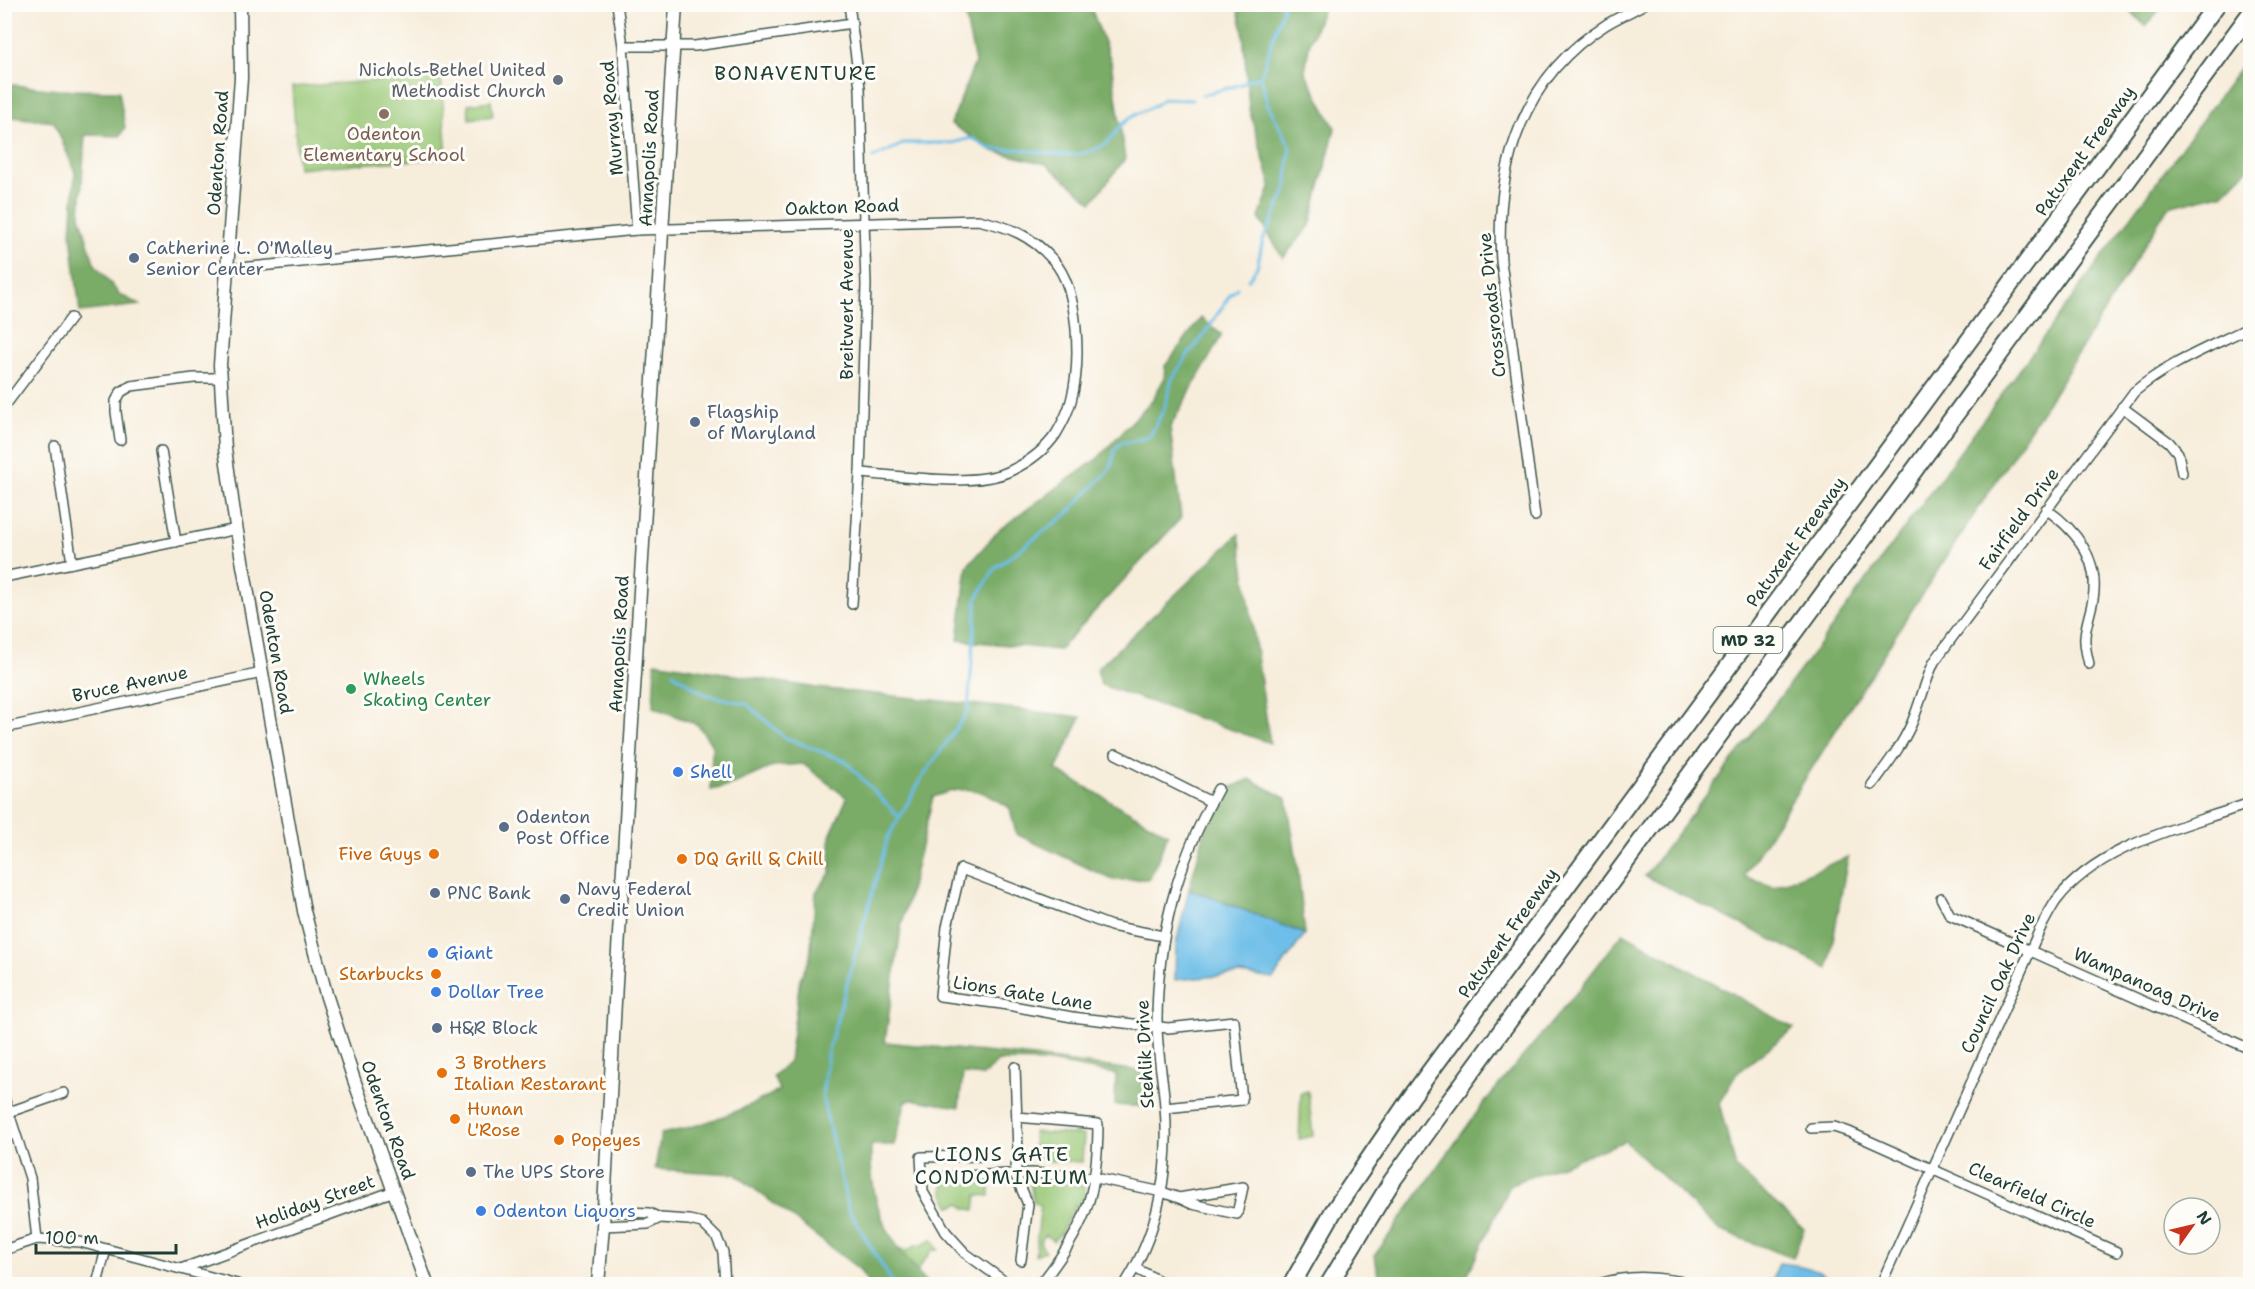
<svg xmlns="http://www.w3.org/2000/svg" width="2255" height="1289" font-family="'Shantell Sans',sans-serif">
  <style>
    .green { fill: #98c776; stroke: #5c8255; stroke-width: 1.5 }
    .forest { fill: #7aac67; stroke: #4c744e; stroke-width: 1.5 }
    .water { fill: #6dbee8; stroke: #467e8e; stroke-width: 1.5 }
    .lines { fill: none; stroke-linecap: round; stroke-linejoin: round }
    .stream { stroke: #6dbee8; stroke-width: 3 }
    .street-casing { stroke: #3f574d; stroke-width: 12 }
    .secondary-casing { stroke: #3f574d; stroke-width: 15 }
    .highway-casing { stroke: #3f574d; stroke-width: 20 }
    .street { stroke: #fff; stroke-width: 9 }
    .secondary { stroke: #fff; stroke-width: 12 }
    .highway { stroke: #fff; stroke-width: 16 }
    .worship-dot { fill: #6b7280; stroke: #fdfcf7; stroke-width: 2 }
    .education-dot { fill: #8d6e63; stroke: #fdfcf7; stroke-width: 2 }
    .service-dot { fill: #5c6f8a; stroke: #fdfcf7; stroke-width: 2 }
    .leisure-dot { fill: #2e9e5b; stroke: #fdfcf7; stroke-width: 2 }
    .shop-dot { fill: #3f7fe0; stroke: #fdfcf7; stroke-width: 2 }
    .food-dot { fill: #e8710a; stroke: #fdfcf7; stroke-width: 2 }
    .labels { text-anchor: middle; stroke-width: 6; stroke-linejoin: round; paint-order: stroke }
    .shield { fill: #fdfcf7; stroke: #62766e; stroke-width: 1.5 }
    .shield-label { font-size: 16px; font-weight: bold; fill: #1f3d34 }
    .worship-label { font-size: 18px; fill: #5b616d; stroke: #fdfcf7; text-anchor: end }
    .street-label { font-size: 18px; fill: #1f3d34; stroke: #fdfcf7 }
    .education-label { font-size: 18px; fill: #785e54; stroke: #fdfcf7 }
    .service-label { font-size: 18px; fill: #4e5e75; stroke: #fdfcf7; text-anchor: start }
    .leisure-label { font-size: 18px; fill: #27864d; stroke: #fdfcf7; text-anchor: start }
    .shop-label { font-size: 18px; fill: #366cbe; stroke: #fdfcf7; text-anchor: start }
    .food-label { font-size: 18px; fill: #c56008; stroke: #fdfcf7; text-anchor: start }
    .neighbourhood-label { font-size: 20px; letter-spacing: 1.5px; fill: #1f3d34; stroke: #fdfcf7 }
  </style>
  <rect width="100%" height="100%" fill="#fdfcf7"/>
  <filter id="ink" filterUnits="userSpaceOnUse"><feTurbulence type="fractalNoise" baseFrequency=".0167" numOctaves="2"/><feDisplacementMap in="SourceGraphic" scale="12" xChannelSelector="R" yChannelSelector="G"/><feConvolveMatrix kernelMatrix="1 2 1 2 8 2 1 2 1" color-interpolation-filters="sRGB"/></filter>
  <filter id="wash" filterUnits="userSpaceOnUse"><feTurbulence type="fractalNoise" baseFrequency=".008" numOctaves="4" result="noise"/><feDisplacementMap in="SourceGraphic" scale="24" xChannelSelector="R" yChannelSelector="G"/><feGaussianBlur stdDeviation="1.35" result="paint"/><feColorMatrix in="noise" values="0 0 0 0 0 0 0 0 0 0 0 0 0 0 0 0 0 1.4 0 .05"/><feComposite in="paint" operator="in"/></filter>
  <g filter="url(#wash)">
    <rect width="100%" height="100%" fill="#f7eddb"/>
    <!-- green -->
    <g class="green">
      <polygon points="441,76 447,158 298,168 292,87"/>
      <polygon points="491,101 493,116 469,119 468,104"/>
      <polygon points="1308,1091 1313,1136 1299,1139 1301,1093"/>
      <polygon points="1033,1132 1084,1135 1082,1162 1050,1161 1034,1157"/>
      <polygon points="970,1180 990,1180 990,1196 977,1195 975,1210 965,1208 960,1203 951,1207 943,1192 943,1181"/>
      <polygon points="1065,1182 1085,1186 1085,1197 1081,1206 1075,1205 1061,1233 1053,1241 1045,1235 1040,1242 1045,1251 1035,1255 1041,1205 1034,1203 1030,1183"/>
      <polygon points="932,1239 938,1250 932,1250 916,1272 905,1259 898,1248 906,1251 917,1245 921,1246"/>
    </g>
    <!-- forest -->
    <g class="forest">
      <polygon points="963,5 1090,5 1111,61 1125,159 1092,202 1046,164 993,151 951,124 975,62"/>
      <polygon points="1237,5 1329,5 1322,10 1309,46 1305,72 1335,128 1310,226 1283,258 1259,218 1271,185 1249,109 1243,31"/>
      <polygon points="2125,5 2164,5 2145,26"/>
      <polygon points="2250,54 2250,167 2224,193 2168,207 2055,391 1904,622 1744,876 1774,887 1848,857 1828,968 1645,876 1808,660"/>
      <polygon points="5,84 58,90 119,91 125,127 120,136 85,135 80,215 94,263 119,294 140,305 80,312 71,235 75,172 54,122 5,116"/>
      <polygon points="1201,318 1222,335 1170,427 1181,518 1059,650 958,640 967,566 1000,529 1098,458 1153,399 1164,379 1165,366"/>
      <polygon points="1239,534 1270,743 1101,685 1097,669"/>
      <path d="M655 662 817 688 1000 707 1081 717 1056 770 1168 834 1150 879 1113 880 1016 834 1010 808C979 788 968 784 933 797L901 928 885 1042 1034 1057 1146 1072 1149 1107 1115 1105 1116 1074 1050 1062 998 1061 983 1076 963 1074 959 1107 915 1100 906 1101 894 1145H871C869 1206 887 1241 929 1284H869L859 1269 735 1174 655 1169 661 1134C698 1127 746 1110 779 1090L773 1076 789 1061 800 979 810 958 816 892 831 872 830 836 847 798 803 764 774 766 729 786 711 790 712 745 698 725 653 707Z"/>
      <polygon points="1250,779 1287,799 1297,862 1305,934 1189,889 1204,834 1225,790"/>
      <polygon points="1623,933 1794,1028 1737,1073 1719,1103 1736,1168 1804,1229 1793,1258 1719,1230 1625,1141 1511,1184 1463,1284 1379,1284 1375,1255 1483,1104 1577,992"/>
    </g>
    <!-- water -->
    <g class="water">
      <polygon points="1189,889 1305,934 1273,979 1240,974 1175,980 1176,945"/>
      <path d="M1779 1263C1802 1265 1820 1269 1837 1284H1771Z"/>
    </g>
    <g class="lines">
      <!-- stream -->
      <g class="stream">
        <polyline points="1202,95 1242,84 1248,80 1261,76"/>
        <path d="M873 158 905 143H952L972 138C978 141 985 148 992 149 999 151 1008 149 1015 149 1044 152 1075 162 1102 146 1113 140 1117 128 1127 120 1138 111 1154 109 1163 99L1192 100"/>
        <polyline points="1248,280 1257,267 1263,240 1286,191 1290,146 1267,103 1261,76 1283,7 1281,4"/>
        <polyline points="673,673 704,694 747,704 784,737 845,761 899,817"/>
        <polyline points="896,1284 891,1280 849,1211 822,1096 828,1051 888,837 922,778 968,711 977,598 995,568 1067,514 1111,468 1115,449 1122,442 1130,442 1150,436 1164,409 1172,379 1187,356 1202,338 1230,295 1237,288"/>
      </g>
    </g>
  </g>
  <g filter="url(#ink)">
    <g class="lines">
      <!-- street casing -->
      <g class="street-casing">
        <g id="street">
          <polyline points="617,4 623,46 637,230"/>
          <polyline points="849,4 860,88 866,285 860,473 852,604"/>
          <polyline points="623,46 695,46 852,23"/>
          <path d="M228 269 637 230 978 220C1009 227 1031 235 1053 260 1080 290 1081 364 1071 401 1068 412 1062 424 1056 434 1045 450 1027 463 1010 471 975 488 900 476 860 473"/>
          <polyline points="4,407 71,318"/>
          <polyline points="2122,407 2169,442 2178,453 2182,473"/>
          <polyline points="120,440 116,412 116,401 121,392 131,386 194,378 220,378"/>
          <polyline points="55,446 72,563"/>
          <polyline points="161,451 176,542"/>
          <path d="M2046 509C2076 530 2100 560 2093 599 2091 611 2086 624 2085 636 2084 645 2087 655 2089 664"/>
          <path d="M1535 516 1501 261C1495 166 1522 77 1607 24 1619 17 1632 11 1644 4"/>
          <polyline points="4,577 237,529"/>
          <polyline points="4,728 262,673"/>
          <polyline points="1116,754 1211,802"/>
          <path d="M1872 785C1886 766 1901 747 1911 725 1920 704 1925 682 1934 662L2134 392C2168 363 2210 347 2250 327"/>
          <polyline points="1941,898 1950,915 2250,1049"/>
          <polyline points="1163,936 1111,926 961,869 947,927 940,996 1002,1004 1072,1017 1168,1028 1234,1021 1242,1100 1165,1108"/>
          <polyline points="1015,1067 1018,1153 1015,1174 1028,1204 1021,1260"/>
          <polyline points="4,1098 30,1178 37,1239"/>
          <polyline points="9,1112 64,1093"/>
          <path d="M1017 1117 1098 1124C1098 1197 1085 1226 1041 1284"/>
          <polyline points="1811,1128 1834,1127 1849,1132 2117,1252"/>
          <polyline points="984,1156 921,1157 923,1192 946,1232 965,1253 1008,1284"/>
          <polyline points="922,1178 1032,1173 1096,1178 1162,1192 1179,1198 1243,1187 1237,1214 1192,1204 1179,1198"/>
          <polyline points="604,1211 649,1213 660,1218 689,1220 702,1223 717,1238 723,1252 725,1284"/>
          <polyline points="603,1226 648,1224 660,1218"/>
          <polyline points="4,1250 37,1239 80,1242 237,1284"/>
          <polyline points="1135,1268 1165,1284"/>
          <polyline points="181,1269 394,1191"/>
          <path d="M1882 1282 2040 929C2045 920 2050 910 2056 901 2100 843 2185 827 2250 803"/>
          <polyline points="97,1284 106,1249"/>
          <path d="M1125 1284C1159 1232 1170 1168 1165 1106 1163 1079 1157 1051 1157 1024 1157 936 1176 866 1218 789"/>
          <path d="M1599 1284C1630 1274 1661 1277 1693 1284"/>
        </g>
      </g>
      <!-- secondary casing -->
      <g class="secondary-casing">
        <g id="secondary">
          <polyline points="240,4 241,78 220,365 225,449 235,520 304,911 326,994 354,1080 427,1284"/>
          <polyline points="598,1284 603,1226 616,983 676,4"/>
        </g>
      </g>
      <!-- highway casing -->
      <g class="highway-casing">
        <g id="highway">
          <polyline points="1292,1284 1333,1212 1412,1096 2217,4"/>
          <polyline points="1329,1284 1392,1181 1438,1117 2250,14"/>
        </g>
      </g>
      <!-- street -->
      <use href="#street" class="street"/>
      <!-- secondary -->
      <use href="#secondary" class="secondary"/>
      <!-- highway -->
      <use href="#highway" class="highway"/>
    </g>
  </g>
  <!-- markers -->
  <circle class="worship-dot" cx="558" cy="80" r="6"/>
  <circle class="education-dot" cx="384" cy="114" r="6"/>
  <g class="service-dot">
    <circle cx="134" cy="258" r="6"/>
    <circle cx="695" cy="422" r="6"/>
    <circle cx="504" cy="827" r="6"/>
    <circle cx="435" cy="893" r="6"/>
    <circle cx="565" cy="899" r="6"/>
    <circle cx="437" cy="1028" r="6"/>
    <circle cx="471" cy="1172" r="6"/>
  </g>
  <circle class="leisure-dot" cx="351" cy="689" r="6"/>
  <g class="shop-dot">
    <circle cx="678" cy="772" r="6"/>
    <circle cx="433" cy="953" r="6"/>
    <circle cx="436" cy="992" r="6"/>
    <circle cx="481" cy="1211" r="6"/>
  </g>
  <g class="food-dot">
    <circle cx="434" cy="854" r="6"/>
    <circle cx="682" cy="859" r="6"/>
    <circle cx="436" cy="974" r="6"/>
    <circle cx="442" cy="1073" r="6"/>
    <circle cx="455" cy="1119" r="6"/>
    <circle cx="559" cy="1140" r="6"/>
  </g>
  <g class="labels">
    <!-- shield labels -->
    <rect class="shield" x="1713.5" y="627" width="69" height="26" rx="4.5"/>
    <g class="shield-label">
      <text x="1748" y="646">MD 32</text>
    </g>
    <!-- worship labels -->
    <g class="worship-label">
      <text x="546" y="76">Nichols-Bethel United<tspan x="546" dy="21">Methodist Church</tspan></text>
    </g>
    <!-- street labels -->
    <g class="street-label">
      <text transform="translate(612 118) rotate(-95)" y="6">Murray Road</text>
      <text transform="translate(2085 151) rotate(-54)" y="6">Patuxent Freeway</text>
      <text transform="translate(218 153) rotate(-86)" y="6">Odenton Road</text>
      <text transform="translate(649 158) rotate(-87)" y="6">Annapolis Road</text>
      <text transform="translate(842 207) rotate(-2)" y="6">Oakton Road</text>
      <text transform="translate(847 304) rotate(-90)" y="6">Breitwert Avenue</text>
      <text transform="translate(1492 305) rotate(-96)" y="6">Crossroads Drive</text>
      <text transform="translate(2019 519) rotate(-54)" y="6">Fairfield Drive</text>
      <text transform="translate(1796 542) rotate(-54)" y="6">Patuxent Freeway</text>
      <text transform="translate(619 644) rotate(-87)" y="6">Annapolis Road</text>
      <text transform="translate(276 652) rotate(80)" y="6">Odenton Road</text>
      <text transform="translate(130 684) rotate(-12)" y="6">Bruce Avenue</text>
      <text transform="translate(1508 933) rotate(-54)" y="6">Patuxent Freeway</text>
      <text transform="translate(1998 983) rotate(-65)" y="6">Council Oak Drive</text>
      <text transform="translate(2147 985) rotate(24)" y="6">Wampanoag Drive</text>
      <text transform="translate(1023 993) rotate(9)" y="6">Lions Gate Lane</text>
      <text transform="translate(1145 1054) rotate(-93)" y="6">Stehlik Drive</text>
      <text transform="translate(388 1120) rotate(70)" y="6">Odenton Road</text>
      <text transform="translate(2032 1195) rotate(24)" y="6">Clearfield Circle</text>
      <text transform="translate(315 1202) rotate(-20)" y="6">Holiday Street</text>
    </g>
    <!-- education labels -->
    <g class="education-label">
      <text x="384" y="140">Odenton<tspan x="384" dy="21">Elementary School</tspan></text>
    </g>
    <!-- service labels -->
    <g class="service-label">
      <text x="146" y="254">Catherine L. O'Malley<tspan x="146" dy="21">Senior Center</tspan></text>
      <text x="707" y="418">Flagship<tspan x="707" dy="21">of Maryland</tspan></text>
      <text x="516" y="823">Odenton<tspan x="516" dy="21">Post Office</tspan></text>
      <text x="577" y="895">Navy Federal<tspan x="577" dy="21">Credit Union</tspan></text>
      <text x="447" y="899">PNC Bank</text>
      <text x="449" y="1034">H&amp;R Block</text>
      <text x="483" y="1178">The UPS Store</text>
    </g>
    <!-- leisure labels -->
    <g class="leisure-label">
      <text x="363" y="685">Wheels<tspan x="363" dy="21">Skating Center</tspan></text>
    </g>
    <!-- shop labels -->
    <g class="shop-label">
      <text x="690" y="778">Shell</text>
      <text x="445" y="959">Giant</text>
      <text x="448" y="998">Dollar Tree</text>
      <text x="493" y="1217">Odenton Liquors</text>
    </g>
    <!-- food labels -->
    <g class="food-label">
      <text x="422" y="860" text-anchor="end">Five Guys</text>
      <text x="694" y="865">DQ Grill &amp; Chill</text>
      <text x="424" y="980" text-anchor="end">Starbucks</text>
      <text x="454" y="1069">3 Brothers<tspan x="454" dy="21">Italian Restarant</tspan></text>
      <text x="467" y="1115">Hunan<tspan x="467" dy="21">L'Rose</tspan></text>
      <text x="571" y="1146">Popeyes</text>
    </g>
    <!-- neighbourhood labels -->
    <g class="neighbourhood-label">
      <text x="796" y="80">BONAVENTURE</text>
      <text x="1002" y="1161">LIONS GATE<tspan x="1002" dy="23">CONDOMINIUM</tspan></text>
    </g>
  </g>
  <!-- margin -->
  <rect width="2255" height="1289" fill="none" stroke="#fdfcf7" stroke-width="24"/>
  <!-- north arrow -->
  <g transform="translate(2192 1226) rotate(56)"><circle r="28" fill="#fdfcf7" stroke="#a4b0a9" stroke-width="1.5"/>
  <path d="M0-4.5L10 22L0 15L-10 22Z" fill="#c8321e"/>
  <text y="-9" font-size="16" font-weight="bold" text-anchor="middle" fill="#1f3d34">N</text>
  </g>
  <!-- scale -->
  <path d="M36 1244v9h140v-9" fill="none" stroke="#1f3d34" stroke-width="3"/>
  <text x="45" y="1244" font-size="18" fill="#1f3d34" stroke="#fdfcf7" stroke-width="4.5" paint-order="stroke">100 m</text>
</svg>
